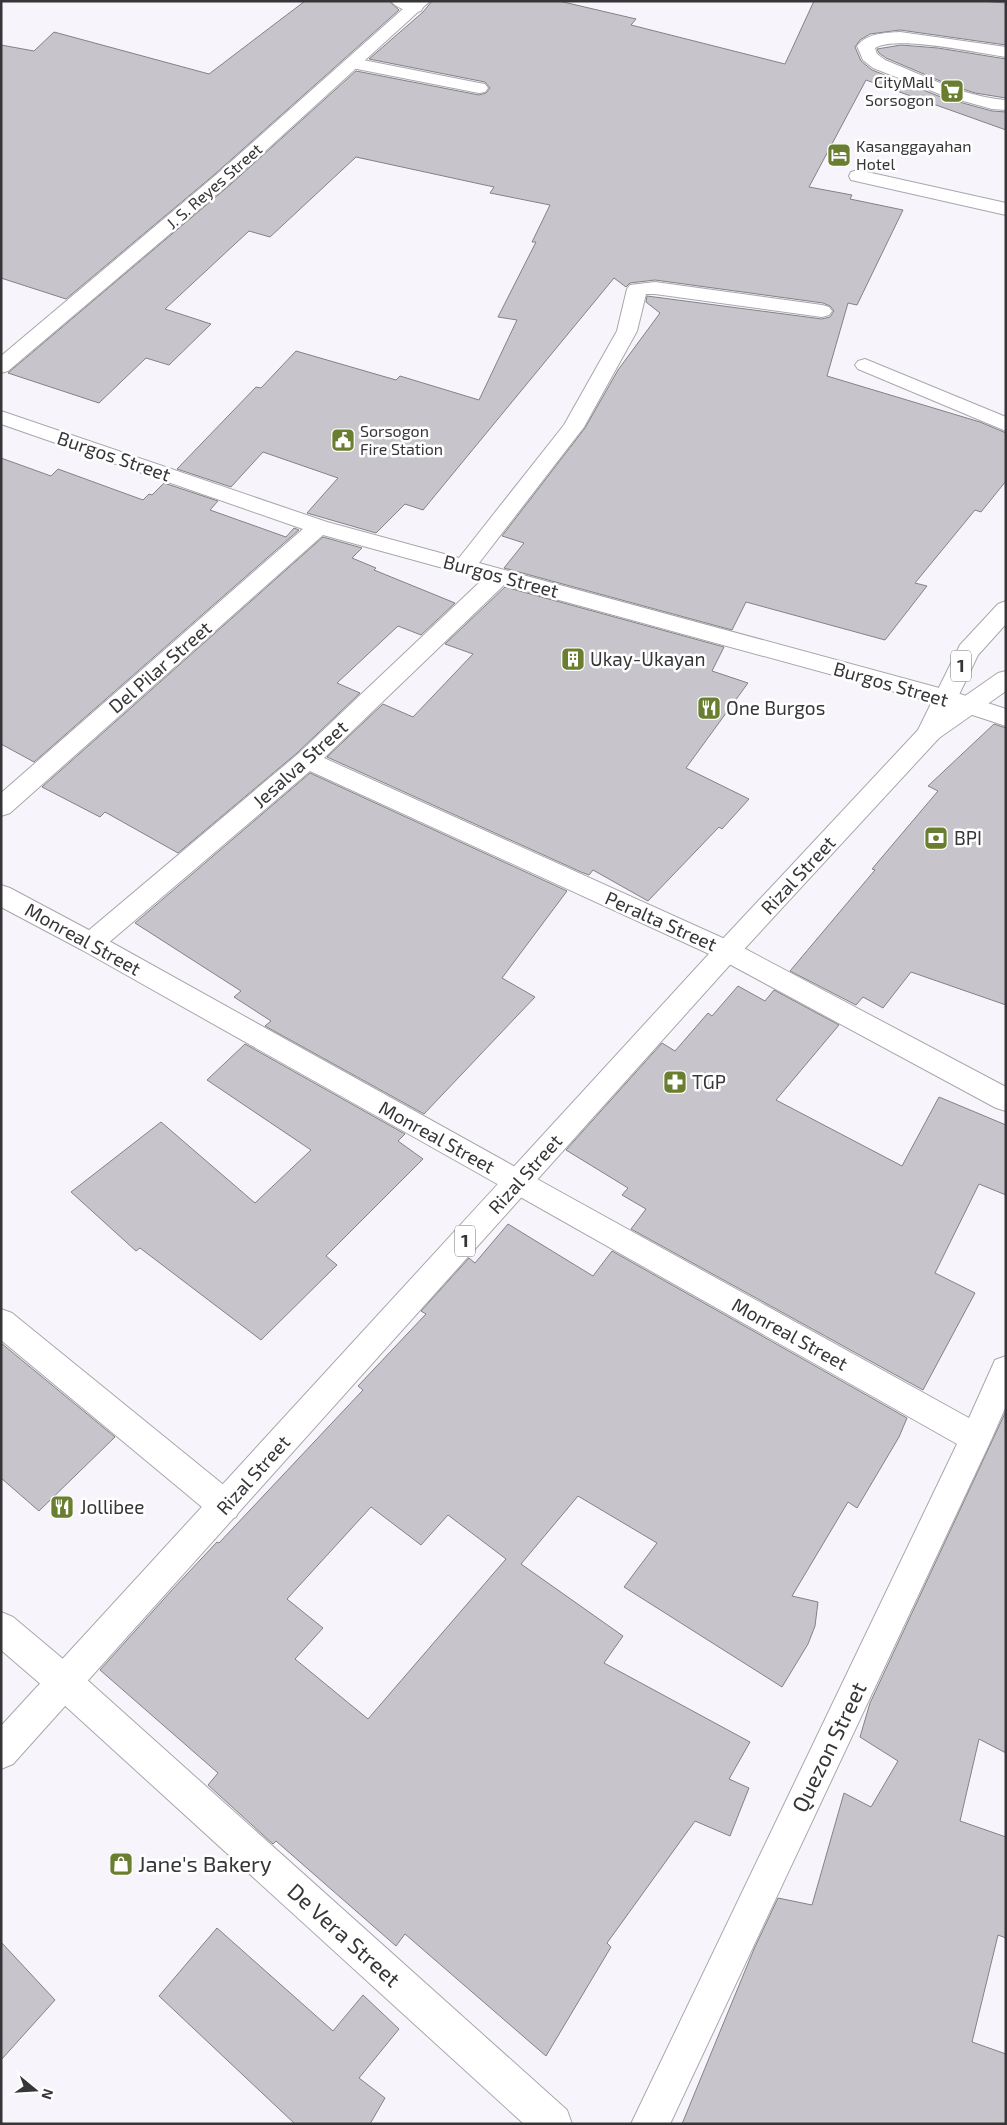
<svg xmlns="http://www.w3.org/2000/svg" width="1007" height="2125" font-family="'Exo 2',sans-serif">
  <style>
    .building { fill: #c7c5cb; stroke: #848287; fill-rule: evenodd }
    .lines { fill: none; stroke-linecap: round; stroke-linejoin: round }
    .lane-casing { stroke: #a9a7ac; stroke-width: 2 }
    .street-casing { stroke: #a9a7ac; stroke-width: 2 }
    .secondary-casing { stroke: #a9a7ac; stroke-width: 2 }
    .primary-casing { stroke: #a9a7ac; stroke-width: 2 }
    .lane { fill: #fff; fill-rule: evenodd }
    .street { fill: #fff; fill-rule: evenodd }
    .secondary { fill: #fff; fill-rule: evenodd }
    .primary { fill: #fff; fill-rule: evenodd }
    .labels { text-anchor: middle; stroke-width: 5; stroke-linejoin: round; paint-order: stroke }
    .far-poi-label { font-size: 16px; fill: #363537; stroke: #fff; text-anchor: start }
    .far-street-label { font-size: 16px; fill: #363537; stroke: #fff }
    .shield { fill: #fff; stroke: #727273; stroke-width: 1 }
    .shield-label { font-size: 18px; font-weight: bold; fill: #363537 }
    .street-label { font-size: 19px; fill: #363537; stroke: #fff }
    .poi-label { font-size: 19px; fill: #363537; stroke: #fff; text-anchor: start }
    .near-street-label { font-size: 22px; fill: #363537; stroke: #fff }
    .near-poi-label { font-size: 22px; fill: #363537; stroke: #fff; text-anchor: start }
  </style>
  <rect width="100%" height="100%" fill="#f7f5fb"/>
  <!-- building -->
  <g class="building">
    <polygon points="305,1 389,1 399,10 215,174 66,299 1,278 1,45 34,51 54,32 209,74"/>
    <polygon points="432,1 559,1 636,19 631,25 785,64 814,1 982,1 1006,3 1006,45 900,30 870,34 860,40 855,47 861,61 872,70 941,97 992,111 1006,112 1006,130 866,80 809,187 852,195 850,199 903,210 857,305 848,303 827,376 980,422 1006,433 1006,481 981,512 975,510 915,583 927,586 885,640 746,602 732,630 504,568 524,543 502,536 585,428 618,370 660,313 646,302 647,296 822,319 830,317 834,311 830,306 823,303 655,280 630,283 626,287 614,278 423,510 405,504 376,533 307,513 338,478 263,452 231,487 177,469 256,387 261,388 296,351 396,380 400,376 479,400 517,320 498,317 536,242 532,242 550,205 490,193 494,187 356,157 270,237 249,231 165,309 211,324 169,365 146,358 99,403 8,373 231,184 356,71 479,95 486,93 490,88 485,82 369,59 423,12"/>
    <polygon points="901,45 938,48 1006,59 1006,98 975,93 945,83 886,58 879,53 877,49"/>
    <polygon points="1,458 51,476 58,469 143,500 149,494 152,495 164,483 218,501 210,510 286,537 294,528 299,530 34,762 1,744"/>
    <polygon points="323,537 362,548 352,558 376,568 374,570 455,603 421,635 398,626 337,683 360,693 297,753 178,853 105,812 100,817 42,787"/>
    <polygon points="505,587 724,647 712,671 748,683 686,768 749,799 722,829 719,827 648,901 593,870 589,875 581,872 327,757 383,704 413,717 473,654 445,644"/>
    <polygon points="994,724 1006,728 1006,1005 911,972 883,1008 863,997 856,1005 790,971 875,870 872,869 938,791 928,786"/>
    <polygon points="310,773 567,891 502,978 535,997 424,1114 265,1026 271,1021 234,997 241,991 135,923"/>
    <polygon points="738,986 765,1001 774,990 839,1025 776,1100 902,1166 939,1097 1006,1125 1006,1195 979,1184 935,1273 975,1293 923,1390 631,1229 646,1209 622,1195 628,1188 566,1150 662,1043 675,1051 708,1013 712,1016"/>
    <polygon points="245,1044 405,1134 398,1141 423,1159 326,1256 337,1265 261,1340 140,1248 136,1251 71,1192 161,1122 255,1203 311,1150 207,1080"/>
    <path d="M508 1224 593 1276 612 1251 907 1418 899 1437 857 1508 848 1502 792 1596 818 1602 815 1626 808 1644 782 1687 624 1587 657 1543 578 1496 521 1564 623 1636 604 1663 750 1742 729 1779 749 1788 730 1836 695 1821 607 1943 611 1947 546 2056 405 1934 396 1946 276 1841 273 1844 208 1785 218 1773 100 1670 172 1590 217 1542 219 1543 363 1390 358 1386 426 1314 421 1311 469 1258 475 1263ZM371 1507 421 1545 448 1515 506 1559 368 1719 295 1659 323 1628 287 1599Z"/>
    <polygon points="1,1343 115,1437 39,1511 1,1478"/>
    <polygon points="1006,1411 1006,1753 979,1739 960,1821 1006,1837 1006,1938 998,1935 972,2042 1006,2054 1006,2124 682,2124 754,1949 778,1898 812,1905 844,1793 871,1807 898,1761 860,1737 870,1703"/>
    <polygon points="217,1928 333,2031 363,1995 399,2029 359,2078 385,2098 370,2124 295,2124 159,1996"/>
    <polygon points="1,1942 55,2000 1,2060"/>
  </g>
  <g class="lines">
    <!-- lane casing -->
    <g class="lane-casing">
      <g id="lane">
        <path d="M900 32 1006 47V57C977 53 897 35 875 48L877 54 885 60C923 75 964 97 1006 100V110L992 109 942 95 873 68 863 60 857 46C867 33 885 33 900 32Z"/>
        <polygon points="353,58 479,83 485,84 488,88 485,92 479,93 347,67 344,63 347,59"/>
        <polygon points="865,359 1006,417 1006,431 858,369 855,365 858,361"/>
        <polygon points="1,1309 12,1313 236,1495 241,1506 236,1517 225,1521 214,1517 1,1340"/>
      </g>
    </g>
    <!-- street casing -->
    <g class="street-casing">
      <g id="street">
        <path d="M391 1C401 1 417 0 423 7L421 11C412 13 397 9 391 1Z"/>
        <polygon points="858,170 1006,203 1006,215 851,180 849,176 851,172"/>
        <polygon points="655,282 822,305 829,307 832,311 829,315 822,317 655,294 646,294 637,331 584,427 479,563 954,692 1006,709 1006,726 939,704 504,585 324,758 736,944 1006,1087 1006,1111 996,1108 718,958 310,771 100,950 91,953 82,950 78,943 82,936 298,754 483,579 323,535 10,813 1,816 1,793 303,529 1,424 1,411 327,522 459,558 564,425 617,331 627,289 630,285"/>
        <polygon points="518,1170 528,1174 969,1418 995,1360 1006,1356 1006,1406 992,1438 670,2124 631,2124 957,1444 508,1190 504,1182 508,1174"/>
        <polygon points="63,1664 75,1669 567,2110 572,2124 524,2124 51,1693 46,1681 51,1669"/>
      </g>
    </g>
    <!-- secondary casing -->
    <g class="secondary-casing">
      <g id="secondary">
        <polygon points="412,1 430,1 230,183 8,371 1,373 1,356 216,175"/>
        <polygon points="1,885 10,888 100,936 528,1174 532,1182 528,1190 518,1194 508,1190 82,950 1,907"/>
        <polygon points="1,1612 13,1617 75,1669 80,1681 75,1693 63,1698 51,1693 1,1650"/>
      </g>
    </g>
    <!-- primary casing -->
    <g class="primary-casing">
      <polygon id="primary" points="1006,601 1006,624 978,655 955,703 998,673 1006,671 1006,691 939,738 736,958 13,1764 1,1769 1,1726 718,944 918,730 960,645 998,604"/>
    </g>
    <!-- lane -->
    <use href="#lane" class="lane"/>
    <!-- street -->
    <use href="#street" class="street"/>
    <!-- secondary -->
    <use href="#secondary" class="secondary"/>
    <!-- primary -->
    <use href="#primary" class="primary"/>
  </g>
  <!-- icons -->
  <defs>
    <g id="supermarket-square" transform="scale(1.25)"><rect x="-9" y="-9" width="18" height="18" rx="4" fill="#697e2f" stroke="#fff"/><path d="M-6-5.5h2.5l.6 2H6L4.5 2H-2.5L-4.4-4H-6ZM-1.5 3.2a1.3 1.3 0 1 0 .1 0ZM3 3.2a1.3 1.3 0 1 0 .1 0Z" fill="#fff"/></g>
    <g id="hotel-square" transform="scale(1.25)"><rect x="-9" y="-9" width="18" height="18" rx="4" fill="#697e2f" stroke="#fff"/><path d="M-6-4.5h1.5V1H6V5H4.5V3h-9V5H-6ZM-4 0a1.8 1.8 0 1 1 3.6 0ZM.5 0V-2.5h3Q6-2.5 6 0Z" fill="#fff"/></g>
    <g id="civic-square" transform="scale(1.25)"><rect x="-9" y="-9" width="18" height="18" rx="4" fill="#697e2f" stroke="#fff"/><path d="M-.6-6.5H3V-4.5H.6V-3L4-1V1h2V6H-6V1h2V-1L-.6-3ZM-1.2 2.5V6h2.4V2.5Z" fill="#fff"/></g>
    <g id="building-square" transform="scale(1.25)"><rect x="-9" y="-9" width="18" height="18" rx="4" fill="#697e2f" stroke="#fff"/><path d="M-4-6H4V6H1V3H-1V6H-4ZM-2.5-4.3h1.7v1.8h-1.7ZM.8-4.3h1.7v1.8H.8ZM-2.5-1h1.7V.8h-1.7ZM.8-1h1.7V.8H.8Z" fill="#fff"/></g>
    <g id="restaurant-square" transform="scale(1.25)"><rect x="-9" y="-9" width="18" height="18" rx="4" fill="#697e2f" stroke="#fff"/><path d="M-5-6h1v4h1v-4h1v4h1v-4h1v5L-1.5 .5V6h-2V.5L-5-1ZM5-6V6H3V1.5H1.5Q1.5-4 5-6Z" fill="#fff"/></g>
    <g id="bank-square" transform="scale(1.25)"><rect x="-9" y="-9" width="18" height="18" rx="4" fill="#697e2f" stroke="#fff"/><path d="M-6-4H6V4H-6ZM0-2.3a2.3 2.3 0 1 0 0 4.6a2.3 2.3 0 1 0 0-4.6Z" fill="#fff"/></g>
    <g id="pharmacy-square" transform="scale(1.25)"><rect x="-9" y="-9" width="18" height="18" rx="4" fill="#697e2f" stroke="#fff"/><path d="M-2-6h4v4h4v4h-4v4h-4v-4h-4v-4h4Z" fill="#fff"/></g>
    <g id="shop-square" transform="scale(1.25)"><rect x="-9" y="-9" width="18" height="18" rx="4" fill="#697e2f" stroke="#fff"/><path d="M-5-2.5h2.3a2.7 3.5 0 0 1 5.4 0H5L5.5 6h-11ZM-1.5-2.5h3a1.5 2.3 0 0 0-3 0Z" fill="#fff"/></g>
  </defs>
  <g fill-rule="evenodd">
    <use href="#supermarket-square" x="952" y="91"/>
    <use href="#hotel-square" x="839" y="155"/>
    <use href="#civic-square" x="343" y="440"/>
    <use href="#building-square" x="573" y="659"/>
    <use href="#restaurant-square" x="709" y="708"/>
    <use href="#bank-square" x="936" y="838"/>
    <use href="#pharmacy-square" x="675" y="1082"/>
    <use href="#restaurant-square" x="62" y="1507"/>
    <use href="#shop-square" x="121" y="1864"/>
  </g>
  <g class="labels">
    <!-- far-poi labels -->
    <g class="far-poi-label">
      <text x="934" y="88" text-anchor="end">CityMall<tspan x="934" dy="18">Sorsogon</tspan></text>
      <text x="856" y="152">Kasanggayahan<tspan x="856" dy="18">Hotel</tspan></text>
      <text x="360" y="437">Sorsogon<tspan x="360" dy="18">Fire Station</tspan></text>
    </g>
    <!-- far-street labels -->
    <g class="far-street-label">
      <text transform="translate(214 186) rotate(-41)" y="6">J. S. Reyes Street</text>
    </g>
    <!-- shield labels -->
    <g class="shield">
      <rect x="951" y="650.5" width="20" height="31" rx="4"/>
      <rect x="455" y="1225.5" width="20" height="31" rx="4"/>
    </g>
    <g class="shield-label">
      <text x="961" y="672">1</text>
      <text x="465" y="1247">1</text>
    </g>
    <!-- street labels -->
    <g class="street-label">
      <text transform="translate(114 456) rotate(19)" y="7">Burgos Street</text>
      <text transform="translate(501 576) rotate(15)" y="7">Burgos Street</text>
      <text transform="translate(160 667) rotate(-41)" y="7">Del Pilar Street</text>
      <text transform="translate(891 684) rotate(16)" y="7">Burgos Street</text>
      <text transform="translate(300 764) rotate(-42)" y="7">Jesalva Street</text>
      <text transform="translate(798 875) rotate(-47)" y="7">Rizal Street</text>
      <text transform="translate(661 921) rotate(24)" y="7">Peralta Street</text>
      <text transform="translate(83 939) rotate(29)" y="7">Monreal Street</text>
      <text transform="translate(437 1137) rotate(29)" y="7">Monreal Street</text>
      <text transform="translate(525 1174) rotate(-48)" y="7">Rizal Street</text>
      <text transform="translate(790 1334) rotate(29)" y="7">Monreal Street</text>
      <text transform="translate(253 1475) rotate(-48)" y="7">Rizal Street</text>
    </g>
    <!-- poi labels -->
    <g class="poi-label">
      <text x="590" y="666">Ukay-Ukayan</text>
      <text x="726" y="715">One Burgos</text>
      <text x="954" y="845">BPI</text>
      <text x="692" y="1089">TGP</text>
      <text x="80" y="1514">Jollibee</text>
    </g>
    <!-- near-street labels -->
    <g class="near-street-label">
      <text transform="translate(829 1747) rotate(-64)" y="8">Quezon Street</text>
      <text transform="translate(344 1935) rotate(42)" y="8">De Vera Street</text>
    </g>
    <!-- near-poi labels -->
    <g class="near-poi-label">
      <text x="138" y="1872">Jane's Bakery</text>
    </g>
  </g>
  <!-- border -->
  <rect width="1007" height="2125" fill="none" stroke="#363537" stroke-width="5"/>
  <!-- north arrow -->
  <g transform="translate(35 2090) rotate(108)" stroke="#ffffff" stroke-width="4" paint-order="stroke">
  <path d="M0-4L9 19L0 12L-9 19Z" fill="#363537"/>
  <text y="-8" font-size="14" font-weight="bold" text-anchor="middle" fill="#363537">N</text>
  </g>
</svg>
